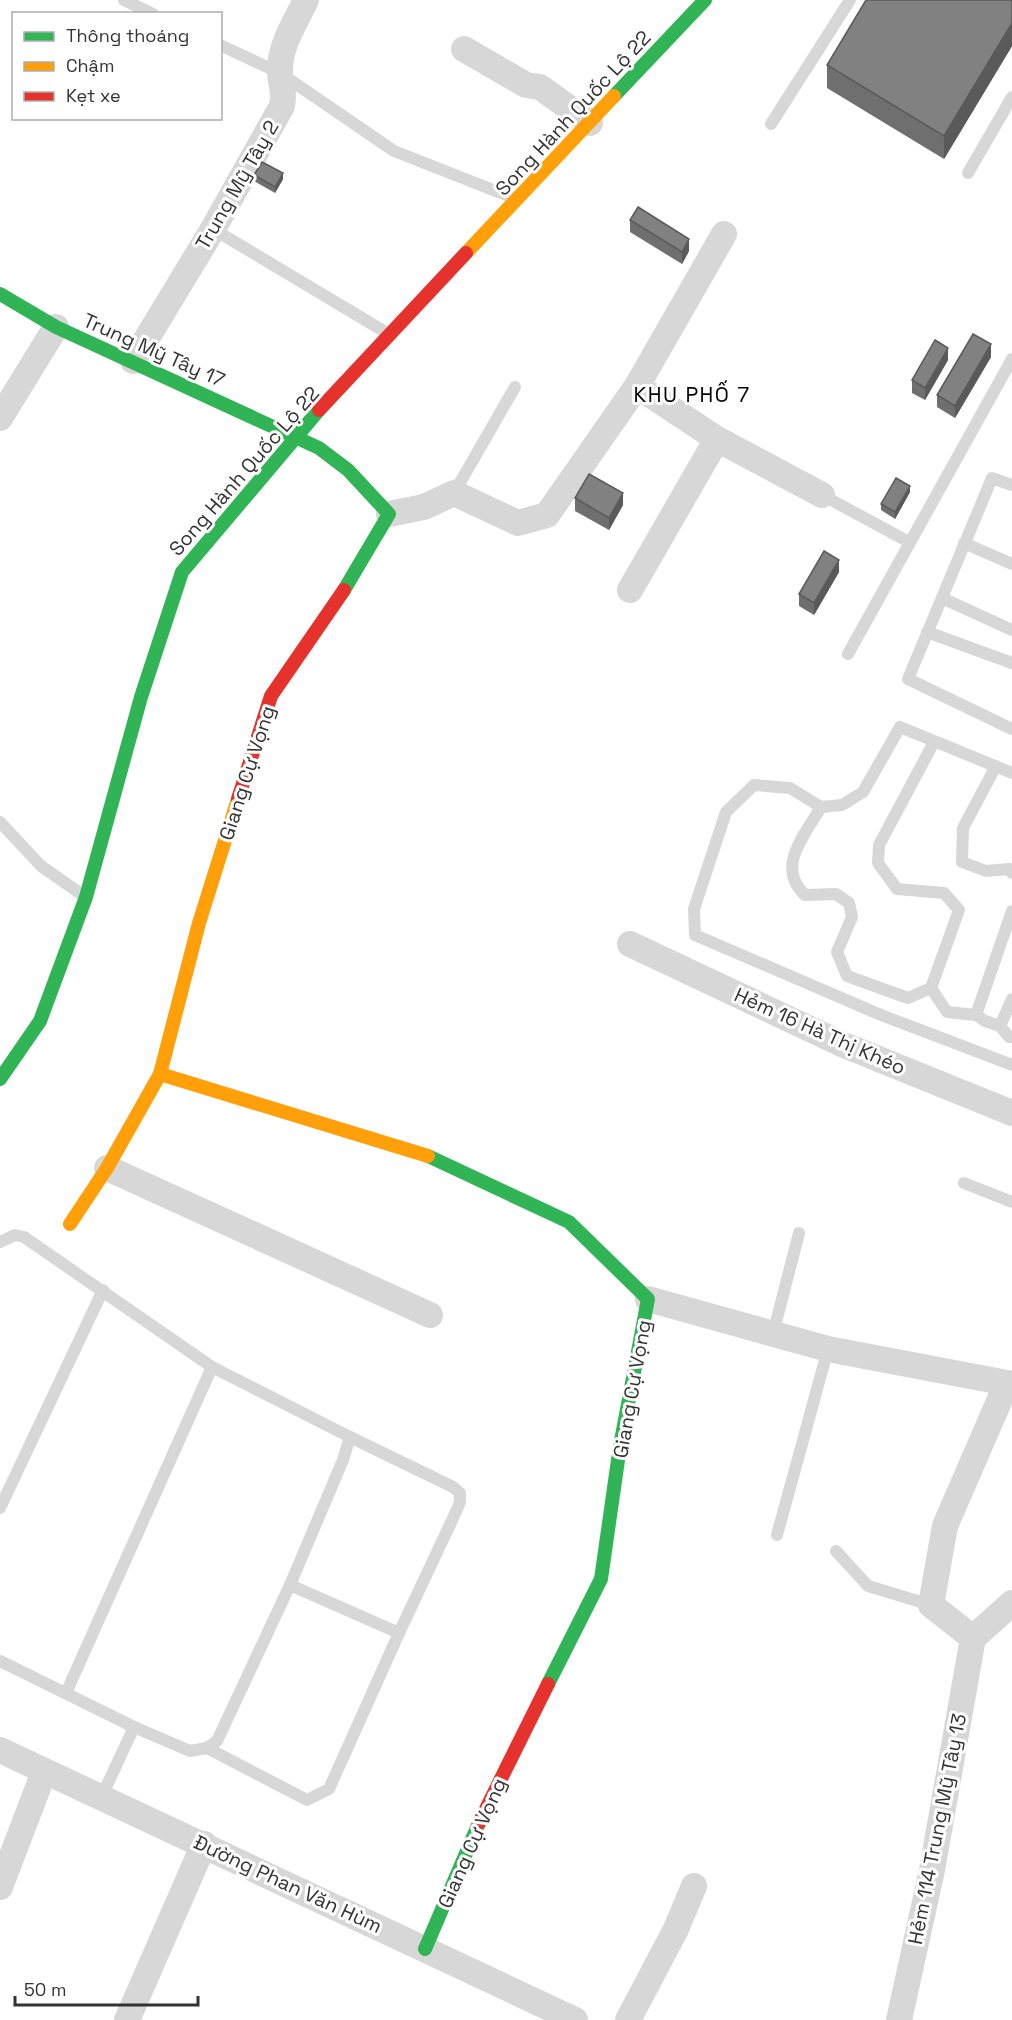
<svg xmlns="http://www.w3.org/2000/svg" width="1012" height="2020" font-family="'Space Grotesk',sans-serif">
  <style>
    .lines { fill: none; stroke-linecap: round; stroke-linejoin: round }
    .lane { stroke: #d7d7d7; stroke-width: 12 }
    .street { stroke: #d7d7d7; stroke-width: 26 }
    .fast { stroke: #30b455; stroke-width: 14 }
    .slow { stroke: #ff9f0a; stroke-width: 14 }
    .jam { stroke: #e5322d; stroke-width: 14 }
    .wall { fill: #6f6f6f }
    .shaded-wall { fill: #5a5a5a }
    .building { fill: #818181; stroke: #5a5a5a; stroke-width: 1.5 }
    .labels { text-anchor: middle; stroke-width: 6; stroke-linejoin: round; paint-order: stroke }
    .street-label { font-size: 20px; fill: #333; stroke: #fff }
    .neighbourhood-label { font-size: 21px; letter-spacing: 1.5px; fill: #000; stroke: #fff }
  </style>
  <rect width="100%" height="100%" fill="#fff"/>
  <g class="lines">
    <!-- lane -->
    <g class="lane">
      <polyline points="124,0 153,14"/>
      <polyline points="220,45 280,73 394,151 516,199"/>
      <polyline points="771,124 850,0"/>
      <polyline points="968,173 1012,97"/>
      <polyline points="213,229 387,333"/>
      <polyline points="1012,485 992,478 908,679 1012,729"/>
      <polyline points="454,493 515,387"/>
      <polyline points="822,495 909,542"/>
      <polyline points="964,543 1012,564"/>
      <polyline points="942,598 1012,630"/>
      <polyline points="927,632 1012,663"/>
      <polyline points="848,654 1012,359"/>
      <polyline points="934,742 879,845 878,863 897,889 944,893 959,910 931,988 947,1012 976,1015 985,1021 1000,1026"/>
      <polyline points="996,766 963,828 962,862 986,871 1009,869 1012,873"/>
      <polyline points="1012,773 900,727 863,792 842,805 821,807 790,788 754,785 726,812 694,909 695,935 881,1015 1012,1065"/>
      <path d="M821 807C805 835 775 867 805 895L836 894 849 903 852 917 837 952 847 976 908 998 931 988"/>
      <polyline points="0,822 41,866 84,896"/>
      <polyline points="1012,999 1000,1026 1009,1037 1012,1037"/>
      <polyline points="976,1015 1012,911"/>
      <polyline points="964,1183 1012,1202"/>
      <polyline points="0,1242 15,1235 24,1237 212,1367 350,1437 343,1460 290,1585 217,1741 207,1748 190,1751 134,1727 0,1661"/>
      <polyline points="773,1334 799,1233"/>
      <polyline points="350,1437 453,1487 460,1493 460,1502 454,1516 399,1633"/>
      <polyline points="0,1508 103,1290"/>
      <polyline points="777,1535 828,1349"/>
      <polyline points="836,1551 868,1586 931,1605"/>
      <polyline points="66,1693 212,1367"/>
      <polyline points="207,1748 307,1800 329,1789 399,1633 290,1585"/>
      <polyline points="102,1796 134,1727"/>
    </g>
    <!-- street -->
    <g class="street">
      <polyline points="464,49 526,85 540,87 590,123"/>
      <path d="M133 361 213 229 282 106C285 91 281 87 280 73 279 46 295 23 306 0"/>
      <polyline points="637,386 717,439 822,495"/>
      <polyline points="0,418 56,327"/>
      <polyline points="389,514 424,507 454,493 518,523 547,515 637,386 724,234"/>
      <polyline points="630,590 717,439"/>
      <polyline points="630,944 844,1045 1012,1113"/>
      <polyline points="107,1168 430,1315"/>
      <polyline points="648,1299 828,1349 1007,1383 945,1526 931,1605 973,1638"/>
      <polyline points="973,1638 1012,1603"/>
      <polyline points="0,1750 575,2020"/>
      <polyline points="0,1887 44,1772"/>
      <polyline points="127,2020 204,1844"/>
      <polyline points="628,2020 676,1929 694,1886"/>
      <polyline points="899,2020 932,1870 973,1638"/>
    </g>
    <!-- fast -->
    <g class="fast">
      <polyline points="614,96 705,0"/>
      <polyline points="0,294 56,327 319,448 348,470 389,514 344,590"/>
      <polyline points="0,1079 40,1021 86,897 141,697 182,572 319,410"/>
      <polyline points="428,1156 569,1222 648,1299 620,1446 601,1579 548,1684"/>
      <polyline points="425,1949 479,1823"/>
    </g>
    <!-- slow -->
    <g class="slow">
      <polyline points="466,253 614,96"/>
      <polyline points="160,1074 428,1156"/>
      <polyline points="70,1224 107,1168 160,1074 199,923 238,799"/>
    </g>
    <!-- jam -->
    <g class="jam">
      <polyline points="319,410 466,253"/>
      <polyline points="238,799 271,696 344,590"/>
      <polyline points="479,1823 548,1684"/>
    </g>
  </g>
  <!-- wall -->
  <g class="wall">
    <polygon points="1012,0 1012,46 944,159 827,88 827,65"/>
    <polygon points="254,175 283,179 275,193 254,181"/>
    <polygon points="630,220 689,251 682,264 630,232"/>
    <polygon points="991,357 955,418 937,407 937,395"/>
    <polygon points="948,360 925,400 912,393 912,380"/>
    <polygon points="910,492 895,519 881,510 881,504"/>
    <polygon points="575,498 623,505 609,530 575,511"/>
    <polygon points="839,572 814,615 799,606 799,594"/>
  </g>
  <!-- shaded-wall -->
  <g class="shaded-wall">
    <polygon points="1012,23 1012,46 944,159 944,136"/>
    <polygon points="283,173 283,179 275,193 275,187"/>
    <polygon points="689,239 689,251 682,264 682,252"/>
    <polygon points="991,344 991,357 955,418 955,406"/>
    <polygon points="948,348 948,360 925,400 925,388"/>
    <polygon points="910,486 910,492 895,519 895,512"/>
    <polygon points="623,493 623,505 609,530 609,518"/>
    <polygon points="839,560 839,572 814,615 814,603"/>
  </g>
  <!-- building -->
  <g class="building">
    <polygon points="866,0 1012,0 1012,23 944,136 827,65"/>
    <polygon points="262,162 283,173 275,187 254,175"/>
    <polygon points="638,207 689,239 682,252 630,220"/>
    <polygon points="973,334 991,344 955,406 937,395"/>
    <polygon points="935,340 948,348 925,388 912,380"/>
    <polygon points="589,474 623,493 609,518 575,498"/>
    <polygon points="896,478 910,486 895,512 881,504"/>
    <polygon points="824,551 839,560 814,603 799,594"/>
  </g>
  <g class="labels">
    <!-- street labels -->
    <g class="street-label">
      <text transform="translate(573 113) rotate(-47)" y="7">Song Hành Quốc Lộ 22</text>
      <text transform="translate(237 185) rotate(-60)" y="7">Trung Mỹ Tây 2</text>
      <text transform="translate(154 350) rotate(24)" y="7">Trung Mỹ Tây 17</text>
      <text transform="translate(244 471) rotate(-49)" y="7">Song Hành Quốc Lộ 22</text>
      <text transform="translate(247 773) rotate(-72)" y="7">Giang Cự Vọng</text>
      <text transform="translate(820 1031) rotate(24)" y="7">Hẻm 16 Hà Thị Khéo</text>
      <text transform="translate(632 1389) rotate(-80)" y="7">Giang Cự Vọng</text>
      <text transform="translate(937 1829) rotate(-79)" y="7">Hẻm 114 Trung Mỹ Tây 13</text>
      <text transform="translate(472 1843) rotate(-66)" y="7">Giang Cự Vọng</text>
      <text transform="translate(288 1884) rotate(25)" y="7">Đường Phan Văn Hùm</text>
    </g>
    <!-- neighbourhood labels -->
    <g class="neighbourhood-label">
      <text x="692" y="402">KHU PHỐ 7</text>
    </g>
  </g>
  <!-- legend -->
  <rect x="12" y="12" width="210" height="108" fill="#ffffff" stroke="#adadad" stroke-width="1.5"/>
  <rect x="24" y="32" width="30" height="9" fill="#30b455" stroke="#adadad" stroke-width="1.5"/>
  <text x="66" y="42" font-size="18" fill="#333333">Thông thoáng</text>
  <rect x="24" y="62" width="30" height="9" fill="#ff9f0a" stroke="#adadad" stroke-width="1.5"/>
  <text x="66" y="72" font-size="18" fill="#333333">Chậm</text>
  <rect x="24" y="92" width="30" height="9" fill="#e5322d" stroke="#adadad" stroke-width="1.5"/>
  <text x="66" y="102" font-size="18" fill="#333333">Kẹt xe</text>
  <!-- scale -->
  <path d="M15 1996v9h183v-9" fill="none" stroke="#333333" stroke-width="3"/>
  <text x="24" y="1996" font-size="18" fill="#333333" stroke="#ffffff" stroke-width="4.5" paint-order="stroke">50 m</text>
</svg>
